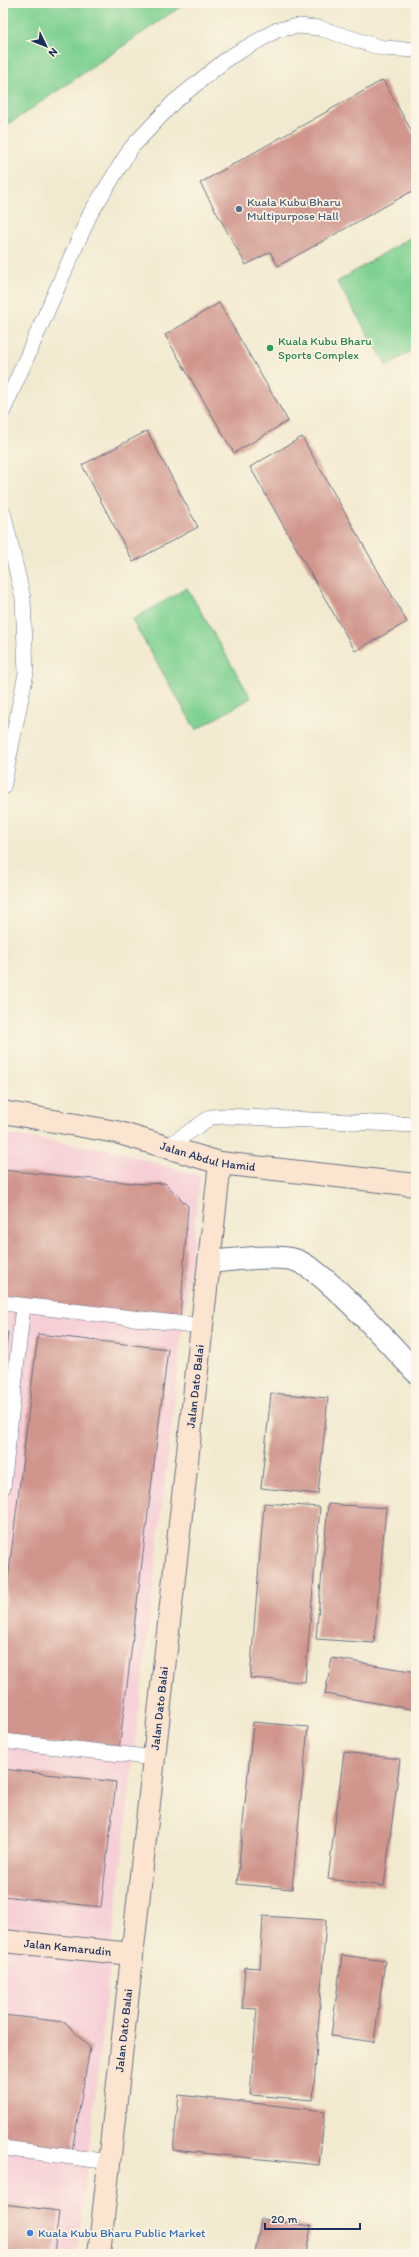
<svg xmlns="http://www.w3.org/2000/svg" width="419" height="2257" font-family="Itim,sans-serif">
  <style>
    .built { fill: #f6cfd6 }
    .green { fill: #7fd192; stroke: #4d8078 }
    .building { fill: #d0968e }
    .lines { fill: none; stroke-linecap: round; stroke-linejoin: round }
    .lane-casing { stroke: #667086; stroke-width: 16 }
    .street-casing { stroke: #667086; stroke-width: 24 }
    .secondary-casing { stroke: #667086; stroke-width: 24 }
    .lane { stroke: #fff; stroke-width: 15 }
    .street { stroke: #fff; stroke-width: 22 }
    .secondary { stroke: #fce5d0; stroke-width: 22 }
    .service-dot { fill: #5c6f8a; stroke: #fcf5e5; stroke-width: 1.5 }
    .leisure-dot { fill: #2e9e5b; stroke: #fcf5e5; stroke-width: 1.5 }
    .shop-dot { fill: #3f7fe0; stroke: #fcf5e5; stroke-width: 1.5 }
    .labels { text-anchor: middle; stroke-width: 3.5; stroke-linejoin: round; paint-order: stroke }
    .service-label { font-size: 12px; fill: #4e5e75; stroke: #fcf5e5; text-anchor: start }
    .leisure-label { font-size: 12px; fill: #27864d; stroke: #fcf5e5; text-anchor: start }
    .street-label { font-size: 12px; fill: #1b2f5e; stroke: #fcf5e5 }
    .shop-label { font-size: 12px; fill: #366cbe; stroke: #fcf5e5; text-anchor: start }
  </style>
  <rect width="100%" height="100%" fill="#fcf5e5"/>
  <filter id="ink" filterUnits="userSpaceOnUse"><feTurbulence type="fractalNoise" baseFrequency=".025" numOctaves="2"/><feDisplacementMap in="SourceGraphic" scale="8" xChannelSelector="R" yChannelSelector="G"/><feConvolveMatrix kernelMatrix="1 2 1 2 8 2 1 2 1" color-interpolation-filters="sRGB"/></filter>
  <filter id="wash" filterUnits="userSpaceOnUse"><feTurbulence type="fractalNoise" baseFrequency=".012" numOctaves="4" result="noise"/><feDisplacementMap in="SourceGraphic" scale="16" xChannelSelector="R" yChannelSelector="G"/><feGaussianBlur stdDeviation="0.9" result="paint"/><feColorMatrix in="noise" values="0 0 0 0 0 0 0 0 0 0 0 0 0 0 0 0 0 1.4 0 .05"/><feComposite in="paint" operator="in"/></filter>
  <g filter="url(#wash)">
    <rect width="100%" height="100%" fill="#f2ead0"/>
    <!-- built -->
    <polygon class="built" points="3,1134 107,1149 200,1176 77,2254 3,2254"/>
    <!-- green -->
    <g class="green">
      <polygon points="3,3 186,3 3,128"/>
      <polygon points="416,234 416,348 387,366 337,282"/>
      <polygon points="187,588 251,698 196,730 132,620"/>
    </g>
    <g id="blocks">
      <!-- building -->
      <g class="building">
        <polygon points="383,80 416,139 416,189 278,266 270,252 246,265 200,183"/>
        <polygon points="219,303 288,421 234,453 165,335"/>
        <polygon points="147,431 198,527 133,562 82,465"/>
        <polygon points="302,437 407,622 355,651 250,467"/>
        <polygon points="3,1170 143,1184 165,1183 188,1206 180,1320 3,1300"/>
        <polygon points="3,1331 8,1332 4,1368 3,1368"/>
        <polygon points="38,1334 168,1349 119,1751 3,1738 3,1620"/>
        <polygon points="271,1393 328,1398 318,1494 261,1488"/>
        <polygon points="264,1503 320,1507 305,1682 250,1678"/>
        <polygon points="328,1504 386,1508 374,1643 316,1639"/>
        <polygon points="332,1658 416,1672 416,1710 325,1694"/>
        <polygon points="253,1722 308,1727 292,1889 237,1884"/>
        <polygon points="344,1752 400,1759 384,1886 328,1879"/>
        <polygon points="3,1769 116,1782 101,1907 3,1896"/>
        <polygon points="263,1916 326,1920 313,2100 250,2095 257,2009 242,2008 245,1967 260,1968"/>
        <polygon points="342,1955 385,1961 374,2042 331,2036"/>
        <polygon points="3,2015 65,2022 90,2048 72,2151 3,2143"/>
        <polygon points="179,2095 325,2111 319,2165 173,2150"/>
        <polygon points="3,2204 59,2211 54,2254 3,2254"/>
        <polygon points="261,2219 311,2226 306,2254 255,2254"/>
      </g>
    </g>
  </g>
  <g filter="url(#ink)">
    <use href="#blocks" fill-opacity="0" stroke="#667086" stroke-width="1"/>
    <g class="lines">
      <!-- lane casing -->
      <g class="lane-casing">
        <g id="lane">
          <polyline points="3,411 90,214 131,148 174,102 228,58 277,30 298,26 319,28 382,48 416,50"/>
          <polyline points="3,512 23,598 26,673 3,787"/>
          <polyline points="167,1147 211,1117 225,1116 416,1125"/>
          <polyline points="3,1303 202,1326"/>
          <polyline points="3,1487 23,1306"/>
          <polyline points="3,1741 156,1758"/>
          <polyline points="3,2148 110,2162"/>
        </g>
      </g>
      <!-- street casing -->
      <g class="street-casing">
        <path id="street" d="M209 1262C230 1260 275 1254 295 1260 324 1269 392 1347 416 1372"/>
      </g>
      <!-- secondary casing -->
      <g class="secondary-casing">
        <g id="secondary">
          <path id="s1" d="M3 1112 116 1132 220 1163 416 1185"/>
          <path id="s2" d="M3 1941 132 1954"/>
          <path id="s3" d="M99 2254 220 1163"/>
        </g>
      </g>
      <!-- lane -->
      <use href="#lane" class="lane"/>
      <!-- street -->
      <use href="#street" class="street"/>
      <!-- secondary -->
      <use href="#secondary" class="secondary"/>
    </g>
  </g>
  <!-- markers -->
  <circle class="service-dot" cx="239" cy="209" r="4"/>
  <circle class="leisure-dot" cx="270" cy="348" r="4"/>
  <circle class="shop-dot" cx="30" cy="2233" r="4"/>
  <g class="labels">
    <!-- service labels -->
    <g class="service-label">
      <text x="247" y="206">Kuala Kubu Bharu<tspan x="247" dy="14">Multipurpose Hall</tspan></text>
    </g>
    <!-- leisure labels -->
    <g class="leisure-label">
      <text x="278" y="345">Kuala Kubu Bharu<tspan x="278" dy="14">Sports Complex</tspan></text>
    </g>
    <!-- street labels -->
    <g class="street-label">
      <text dy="4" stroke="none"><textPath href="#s1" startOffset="210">Jalan Abdul Hamid</textPath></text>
      <text dy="4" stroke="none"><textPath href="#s3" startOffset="873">Jalan Dato Balai</textPath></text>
      <text dy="4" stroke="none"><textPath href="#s3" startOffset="549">Jalan Dato Balai</textPath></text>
      <text dy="4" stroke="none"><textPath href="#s2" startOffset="65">Jalan Kamarudin</textPath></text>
      <text dy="4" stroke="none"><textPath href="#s3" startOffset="225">Jalan Dato Balai</textPath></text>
    </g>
    <!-- shop labels -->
    <g class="shop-label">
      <text x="38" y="2237">Kuala Kubu Bharu Public Market</text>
    </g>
  </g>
  <!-- margin -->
  <rect width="419" height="2257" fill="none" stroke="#fcf5e5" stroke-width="16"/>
  <!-- north arrow -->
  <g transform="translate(46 46) rotate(133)" stroke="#fcf5e5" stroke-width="3" paint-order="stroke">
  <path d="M0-3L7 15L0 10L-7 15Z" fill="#1b2f5e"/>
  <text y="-6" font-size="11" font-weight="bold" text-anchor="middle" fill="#1b2f5e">N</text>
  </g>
  <!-- scale -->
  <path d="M265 2223v6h95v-6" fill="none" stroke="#1b2f5e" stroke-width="2"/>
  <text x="271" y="2223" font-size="12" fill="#1b2f5e" stroke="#fcf5e5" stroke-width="3" paint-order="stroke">20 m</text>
</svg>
